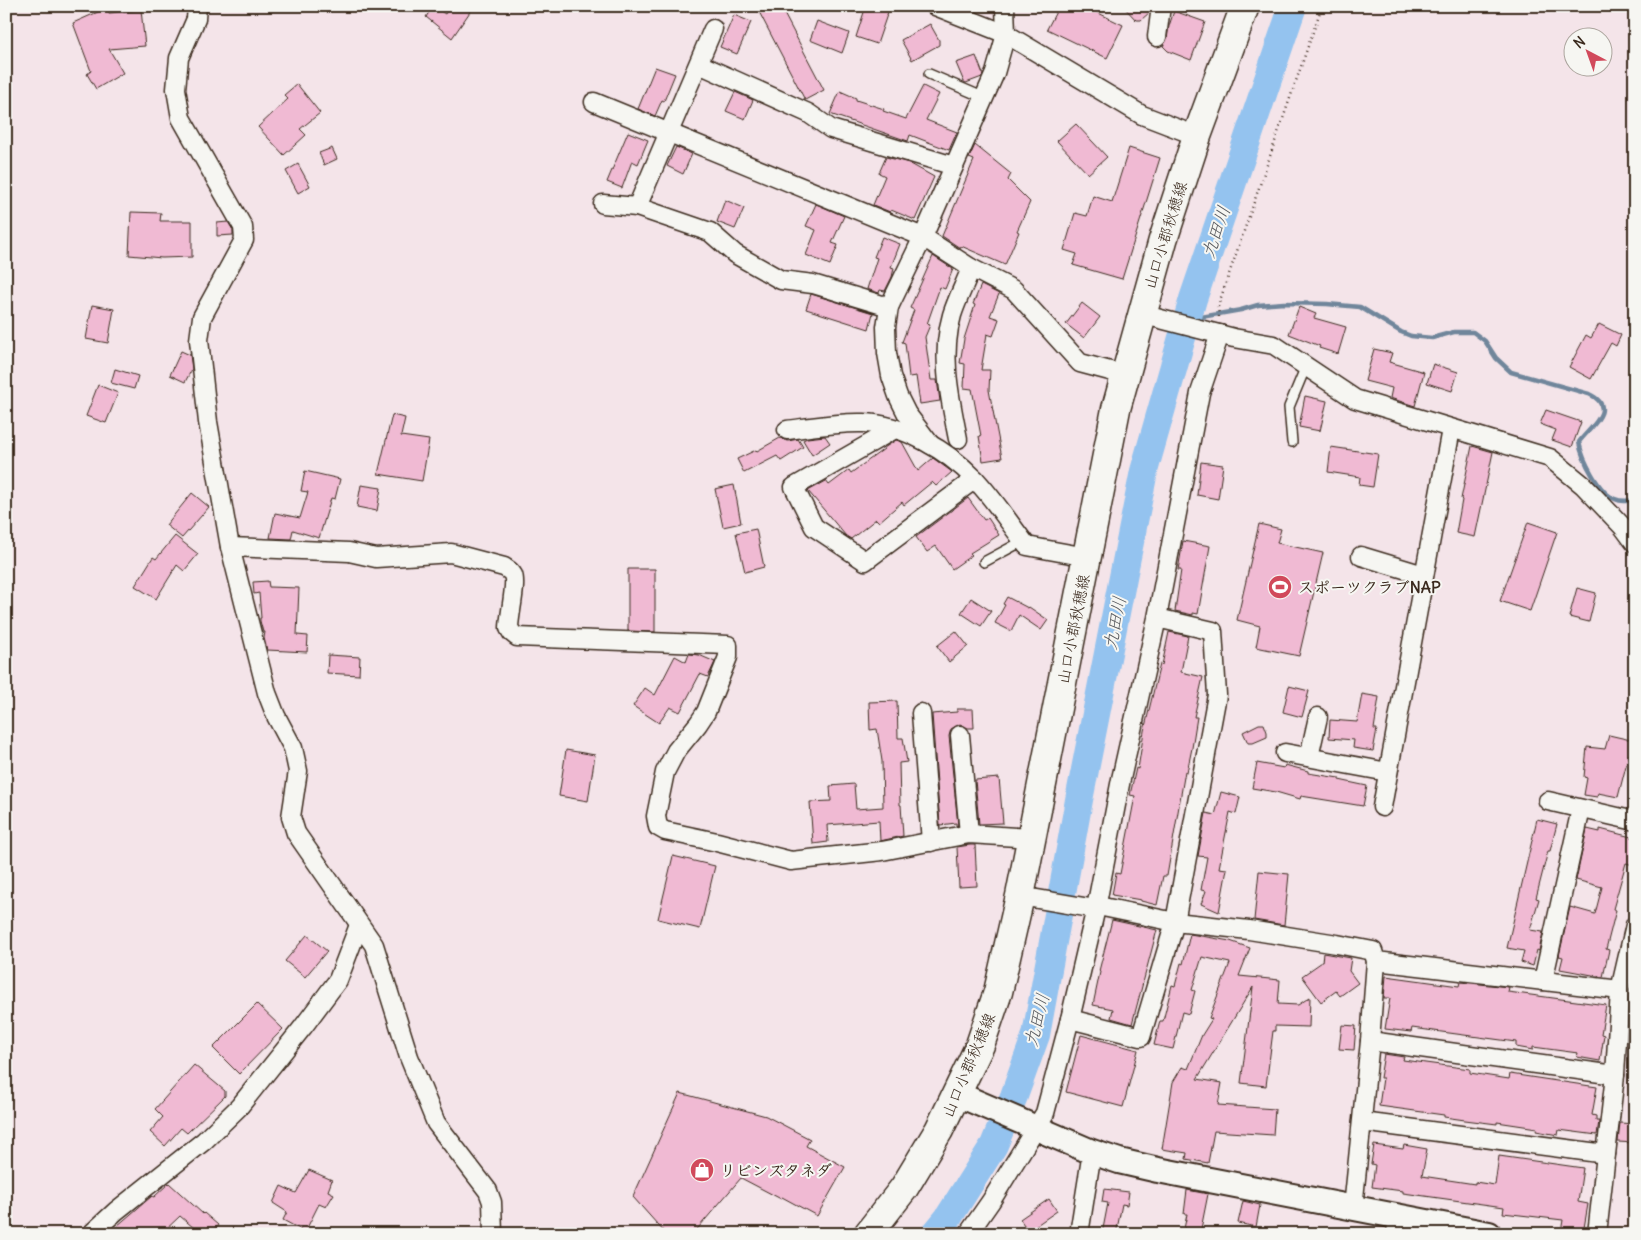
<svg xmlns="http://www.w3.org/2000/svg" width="1641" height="1240" font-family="Delius,'Klee One',sans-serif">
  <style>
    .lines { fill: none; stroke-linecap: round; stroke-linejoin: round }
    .stream { stroke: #70869b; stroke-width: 4.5 }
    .river { stroke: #94c3ef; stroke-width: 28 }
    .building { fill: #f0bad3; stroke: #3b2a1e }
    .lane-casing { stroke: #3b2a1e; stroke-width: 12 }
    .street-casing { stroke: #3b2a1e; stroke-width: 21 }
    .secondary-casing { stroke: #3b2a1e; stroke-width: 28 }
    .primary-casing { stroke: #3b2a1e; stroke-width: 31 }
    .path { stroke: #3b2a1e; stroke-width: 2.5; stroke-dasharray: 1 4; stroke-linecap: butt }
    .lane { stroke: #f6f6f2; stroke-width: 9 }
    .street { stroke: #f6f6f2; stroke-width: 18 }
    .secondary { stroke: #f6f6f2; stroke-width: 24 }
    .primary { stroke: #f6f6f2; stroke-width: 28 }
    .labels { text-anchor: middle; stroke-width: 4; stroke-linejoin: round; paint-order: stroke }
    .street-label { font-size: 16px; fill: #3b2a1e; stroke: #f6f6f2 }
    .poi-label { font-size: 16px; font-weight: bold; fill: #3b2a1e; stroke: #f6f6f2; text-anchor: start }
    .water-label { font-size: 18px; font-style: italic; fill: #56585d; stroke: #f6f6f2 }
  </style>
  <rect width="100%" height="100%" fill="#f4e4e9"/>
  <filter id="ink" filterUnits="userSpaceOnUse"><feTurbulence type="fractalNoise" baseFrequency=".02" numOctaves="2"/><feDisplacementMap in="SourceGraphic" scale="10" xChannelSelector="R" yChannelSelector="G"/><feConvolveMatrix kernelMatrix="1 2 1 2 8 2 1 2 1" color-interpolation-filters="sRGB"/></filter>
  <g filter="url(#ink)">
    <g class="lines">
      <!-- stream -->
      <path class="stream" d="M1190 319 1241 310 1258 305 1284 303 1327 304 1360 307 1401 332 1411 336 1432 338 1454 332H1473L1485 341 1496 358 1511 372 1589 394C1619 408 1589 428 1579 442 1582 459 1599 493 1615 499 1621 502 1628 501 1635 500"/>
      <!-- river -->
      <polyline class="river" points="935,1234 948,1218 994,1145 1014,1096 1036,1035 1079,800 1144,471 1193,299 1293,6"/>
    </g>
    <!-- building -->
    <g class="building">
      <polygon points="433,6 445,14 450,6 474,6 452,38 426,17"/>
      <polygon points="756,6 780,6 824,90 805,100"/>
      <polygon points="866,6 890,6 877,44 856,37"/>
      <polygon points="1059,6 1084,6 1123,25 1107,58 1047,29"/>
      <polygon points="1123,6 1150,6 1150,12 1141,20 1136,20"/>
      <polygon points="107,8 109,13 141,10 145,46 109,49 123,73 96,89 87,74 91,71 73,23"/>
      <polygon points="1174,11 1205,22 1191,60 1168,51 1163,46 1167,39 1169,26"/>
      <polygon points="734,15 751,22 737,54 720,47"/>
      <polygon points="817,21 849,33 842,53 810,40"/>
      <polygon points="930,24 939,40 939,45 912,60 901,40"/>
      <polygon points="976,56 983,74 982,77 966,83 964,82 956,63"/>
      <polygon points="655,67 675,74 664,101 662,100 655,116 638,109"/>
      <polygon points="297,84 320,113 300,129 306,135 284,155 258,127 288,99 284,95"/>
      <polygon points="923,86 939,94 926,120 957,132 949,150 910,135 908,141 830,114 840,91 856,98 856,100 884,109 883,111 906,119"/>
      <polygon points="735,92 753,100 745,119 726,111"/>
      <polygon points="1076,124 1107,157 1088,174 1057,141"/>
      <polygon points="628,132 648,140 638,164 632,161 622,188 607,182"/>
      <polygon points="975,145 1011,174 1008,180 1030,202 1017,231 1019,232 1005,265 961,246 960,248 942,236 974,160 969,158"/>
      <polygon points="676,147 692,154 683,174 667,166"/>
      <polygon points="332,148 337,159 324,165 319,153"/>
      <polygon points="1129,148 1160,158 1122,279 1073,265 1077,254 1064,250 1075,213 1087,216 1093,196 1112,202"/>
      <polygon points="886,157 909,163 934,177 915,220 891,210 890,212 873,205 885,176 879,173"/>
      <polygon points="298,164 310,186 298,193 286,171"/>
      <polygon points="725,200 744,208 735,229 717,222"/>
      <polygon points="816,204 844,216 832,243 838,245 830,265 806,255 816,230 806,226"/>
      <polygon points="131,212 161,213 160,221 192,221 192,257 162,258 129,255"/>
      <polygon points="228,222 233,230 233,235 217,236 217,223"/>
      <polygon points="882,237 900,244 891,267 894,268 892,277 885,291 880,290 879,293 867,289 877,258 874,257"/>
      <polygon points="933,256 953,269 945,289 940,287 927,324 930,325 925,337 931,380 937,380 940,401 920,404 916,376 909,377 905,343 902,342 914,310 910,308"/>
      <polygon points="981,285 999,294 990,316 999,319 993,336 987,334 981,370 990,370 989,390 1002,458 983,461 979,436 981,436 972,389 964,388 965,364 960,363 964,339 975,305 973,304"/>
      <polygon points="811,294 873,313 869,329 806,309"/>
      <polygon points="1082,303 1100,317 1084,338 1066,324"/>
      <polygon points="92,305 114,309 108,343 86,339"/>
      <polygon points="1299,307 1316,314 1314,318 1346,327 1338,354 1319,348 1320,346 1289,334"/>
      <polygon points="1599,324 1621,335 1616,346 1611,343 1591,379 1569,367 1586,335 1591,338"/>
      <polygon points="1374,349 1392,353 1389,362 1424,372 1415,406 1390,398 1392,388 1365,381"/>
      <polygon points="181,351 190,355 192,369 185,382 170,375"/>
      <polygon points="1433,364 1458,372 1452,391 1427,383"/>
      <polygon points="115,369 138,376 134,389 111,383"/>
      <polygon points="98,385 118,393 106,423 86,416"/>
      <polygon points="1305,396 1327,401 1320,431 1299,427"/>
      <polygon points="1546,410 1581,422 1572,447 1552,440 1556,430 1540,424"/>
      <polygon points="392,415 405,418 401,436 429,440 422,481 378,474"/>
      <polygon points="825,436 830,443 812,455 803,440 807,438"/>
      <polygon points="780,438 788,441 798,439 803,447 781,461 777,456 744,473 737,459 756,450 757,451"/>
      <polygon points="896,440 902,442 918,471 933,458 952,472 936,486 932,482 904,505 902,502 879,522 876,519 851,539 846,536 808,491 826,481 829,485 849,470 851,473 884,449 884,448"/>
      <polygon points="1472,446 1493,452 1475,537 1456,533 1462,500 1461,499"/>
      <polygon points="1331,447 1378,454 1373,487 1359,485 1360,477 1328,472"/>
      <polygon points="1201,462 1223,465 1218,499 1197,495"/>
      <polygon points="305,471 340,479 335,499 331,498 319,538 293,530 291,539 270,538 275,513 300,518 308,492 301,491"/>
      <polygon points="361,485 381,488 377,511 357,507"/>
      <polygon points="734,485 741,523 723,527 715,489"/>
      <polygon points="192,493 209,507 182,538 166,525"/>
      <polygon points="968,498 984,520 988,518 999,535 970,553 972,555 952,569 936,546 927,552 916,537"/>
      <polygon points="1528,522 1557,532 1530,611 1500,601"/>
      <polygon points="1259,524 1281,529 1277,543 1323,553 1299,656 1256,647 1260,626 1237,620"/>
      <polygon points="756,529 764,567 745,572 736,533"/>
      <polygon points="175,536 198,554 184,571 177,565 156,599 135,586 153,557 156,559"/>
      <polygon points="1183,541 1210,546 1198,614 1193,613 1193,615 1175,611 1181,570 1178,570"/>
      <polygon points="628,569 655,569 655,632 628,631"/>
      <polygon points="268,581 269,587 299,588 297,635 308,636 307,652 267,650 264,638 265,632 263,632 260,621 260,618 261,618 259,593 254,594 253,582"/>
      <polygon points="1577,588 1596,593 1589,622 1569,617"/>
      <polygon points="1007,597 1028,608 1029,607 1048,620 1041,630 1019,615 1011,631 995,623 1005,605 1003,604"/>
      <polygon points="971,598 991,611 981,626 961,613"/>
      <polygon points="956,631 968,646 949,662 937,646"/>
      <polygon points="1169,632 1188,636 1181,672 1203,677 1194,717 1197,717 1192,748 1187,772 1185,771 1167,876 1163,876 1157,905 1141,901 1141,900 1112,895 1116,873 1120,874 1135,796 1130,795 1136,768 1138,769 1144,731 1160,664 1162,665"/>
      <polygon points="689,654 699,655 715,662 708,677 700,674 680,712 670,707 659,723 633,706 645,688 655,695 675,656 686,662"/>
      <polygon points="328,655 360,657 359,675 327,673"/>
      <polygon points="1289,686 1309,691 1302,717 1283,712"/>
      <polygon points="1362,694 1379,697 1374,729 1377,729 1373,751 1353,748 1354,740 1329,738 1330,720 1357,722"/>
      <polygon points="897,701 898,738 903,738 907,762 899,763 900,805 901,805 903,836 880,841 879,821 827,825 828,842 813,844 810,802 831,801 830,786 854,784 856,809 883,807 882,761 877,729 870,730 869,702"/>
      <polygon points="957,709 973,709 974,728 968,728 960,724 951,729 949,736 958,825 956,826 956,823 940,825 932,714 957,712"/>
      <polygon points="1259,724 1264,724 1267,732 1267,737 1253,743 1248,743 1243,732"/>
      <polygon points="1609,735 1635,741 1635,756 1629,754 1618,797 1598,793 1597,797 1584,795 1587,778 1584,777 1587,747 1605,749"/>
      <polygon points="566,750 595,755 588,801 559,796"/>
      <polygon points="1257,763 1284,768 1285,765 1308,771 1308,773 1339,778 1339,780 1367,786 1363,806 1301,796 1300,799 1276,792 1252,788"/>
      <polygon points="999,778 1003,823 979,824 975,780"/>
      <polygon points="1221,792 1240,797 1236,814 1230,812 1219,868 1227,869 1219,912 1201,904 1206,891 1201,890 1207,857 1198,856 1206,813 1215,815"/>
      <polygon points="1537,819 1557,824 1550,851 1548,851 1536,898 1539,899 1530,930 1543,932 1539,951 1537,950 1533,966 1521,962 1524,951 1507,948"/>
      <polygon points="1587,829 1600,832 1600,829 1635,838 1635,858 1633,865 1626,863 1613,909 1616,910 1606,949 1609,950 1603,977 1560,969 1563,957 1559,956 1570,907 1595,914 1602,887 1576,880"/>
      <polygon points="970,845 975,845 977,886 959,887 957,847"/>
      <polygon points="673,856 715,866 700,929 658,919"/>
      <polygon points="1259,871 1289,874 1284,925 1254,920"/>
      <polygon points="1112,920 1157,930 1132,1024 1111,1018 1113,1009 1093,1005 1100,972 1099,971"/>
      <polygon points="1190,934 1230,941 1250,948 1239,976 1280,980 1278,1004 1298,1005 1310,997 1309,1027 1275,1026 1275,1031 1273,1031 1266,1086 1241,1083 1253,987 1197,1079 1222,1083 1218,1105 1275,1109 1273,1135 1214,1131 1208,1163 1186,1159 1187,1153 1162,1149 1173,1082 1182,1067 1188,1069 1202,1035 1212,1019 1209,1018 1230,963 1202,957 1192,990 1195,991 1189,1014 1182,1012 1173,1049 1154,1045 1160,1021 1163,1021 1172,985 1175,986 1181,963 1183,964"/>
      <polygon points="307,935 327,951 305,977 285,961"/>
      <polygon points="1323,953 1351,958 1349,971 1358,983 1340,996 1336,991 1321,1002 1302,976 1322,962"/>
      <polygon points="1386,976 1459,986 1460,982 1509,987 1508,992 1606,1005 1601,1034 1604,1035 1600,1061 1577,1057 1578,1053 1533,1047 1533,1050 1516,1047 1516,1042 1412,1028 1411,1032 1385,1029 1390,998 1384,998"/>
      <polygon points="257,1004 283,1029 239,1074 213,1048"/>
      <polygon points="1342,1025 1356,1026 1354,1050 1339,1049"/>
      <polygon points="1081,1035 1138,1050 1123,1107 1066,1092"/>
      <polygon points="1384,1054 1404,1057 1403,1060 1470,1069 1470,1073 1509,1079 1510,1074 1597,1087 1592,1115 1596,1116 1596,1121 1599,1121 1597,1135 1559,1130 1558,1135 1536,1131 1537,1128 1497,1122 1497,1124 1465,1120 1444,1117 1444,1115 1379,1106 1383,1078 1380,1078"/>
      <polygon points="194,1065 225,1091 225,1096 187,1133 181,1128 165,1146 150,1132 163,1117 155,1109"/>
      <polygon points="680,1093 766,1116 810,1139 806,1146 845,1167 817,1216 782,1197 781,1199 741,1178 693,1234 666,1234 633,1197"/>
      <polygon points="1620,1123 1635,1124 1635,1143 1618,1142"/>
      <polygon points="1374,1145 1403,1149 1404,1145 1427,1149 1422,1176 1475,1184 1475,1182 1495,1185 1499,1156 1583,1168 1578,1202 1588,1204 1583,1234 1561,1232 1563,1220 1503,1213 1504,1207 1403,1193 1403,1191 1372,1187 1375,1165 1371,1164"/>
      <polygon points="309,1170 332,1180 328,1191 334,1194 326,1207 319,1204 305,1232 283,1220 287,1212 273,1203 281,1186 296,1193"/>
      <polygon points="169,1183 203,1214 204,1213 218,1225 212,1234 201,1234 180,1216 161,1234 156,1229 150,1234 124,1234 117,1226 152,1196 154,1197"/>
      <polygon points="1104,1189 1129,1192 1127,1205 1122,1204 1116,1234 1102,1234 1108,1203 1102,1202"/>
      <polygon points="1187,1190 1208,1194 1200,1234 1183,1234 1187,1214 1184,1214"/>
      <polygon points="1049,1199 1057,1211 1028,1231 1020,1219"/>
      <polygon points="1243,1201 1260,1205 1256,1227 1238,1223"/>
    </g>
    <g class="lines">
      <!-- lane casing -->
      <g class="lane-casing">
        <g id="lane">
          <polyline points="929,74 985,98"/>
          <polyline points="1292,442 1289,407 1306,366"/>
          <polyline points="984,562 1023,541"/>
        </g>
      </g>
      <!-- street casing -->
      <g class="street-casing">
        <g id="street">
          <polyline points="197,6 196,19 179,58 176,89 181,118 243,227 244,240 202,317 199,340 208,422 230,547 267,693 276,716 293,748 298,771 291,817 296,833 374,945 409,1057 436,1123 488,1191 492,1202 493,1234"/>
          <polyline points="935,6 1006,34 1142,115 1197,136"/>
          <polyline points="1157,37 1161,6"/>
          <polyline points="699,64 808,113 831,129 954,166"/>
          <polyline points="594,102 923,237 971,268 1014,290 1080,363 1125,375"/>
          <polyline points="603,204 637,207 710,232 735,254 781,280 813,284 889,307"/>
          <polyline points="637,207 713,29"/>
          <polyline points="1141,314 1234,338 1274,345 1355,399 1550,458 1583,485 1623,527 1635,543"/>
          <polyline points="895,429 794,487 814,527 865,561 975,479"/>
          <path d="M787 430C811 427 840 422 864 423 903 424 948 451 975 479 994 499 1010 524 1027 546L1087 557"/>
          <path d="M958 439C950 398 940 356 952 315 957 299 965 284 971 268"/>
          <polyline points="930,444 907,414 898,396 891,376 887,353 886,327 889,307 923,237 995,73 1006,34 1005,6"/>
          <path d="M230 547 349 552 376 558 451 553 504 567C507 569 511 571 513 575 517 584 509 616 509 628L512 633 517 637 728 645V657L706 712 698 724 676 751 665 772 656 816 658 827 665 831 717 842 791 861 882 851 969 834 1031 838"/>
          <polyline points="1361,556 1424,575"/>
          <polyline points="1157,618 1213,631 1217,695 1175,922 1141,1037 1070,1019 1096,908 1121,779 1157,618 1200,393 1220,334"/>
          <polyline points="921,713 931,842"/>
          <polyline points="960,735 969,834"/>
          <polyline points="1285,753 1388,772"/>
          <polyline points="1309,757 1318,717"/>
          <polyline points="1548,801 1635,821"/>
          <polyline points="1382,807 1451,429"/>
          <polyline points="1020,896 1090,908 1103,907 1175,922 1249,930 1337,944 1373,951 1376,961 1620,990"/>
          <polyline points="1543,981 1581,809"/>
          <polyline points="1370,1041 1615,1075"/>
          <polyline points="1362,1122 1606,1154"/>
          <polyline points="1353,1208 1370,1041 1376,961"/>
          <polyline points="91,1234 116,1211 204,1141 239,1107 303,1027 338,980 359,925"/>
          <polyline points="968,1234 991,1201 1045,1113 1070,1019"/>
          <polyline points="1079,1234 1092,1152"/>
          <polyline points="1396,1234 1398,1217"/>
          <polyline points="1597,1234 1615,1075 1620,990 1635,925"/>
        </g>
      </g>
      <!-- secondary casing -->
      <g class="secondary-casing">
        <polyline id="secondary" points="957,1094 1092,1152 1119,1161 1158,1170 1489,1234"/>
      </g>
      <!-- primary casing -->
      <g class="primary-casing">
        <polyline id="primary" points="868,1234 904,1188 939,1130 980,1045 998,992 1020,896 1116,409 1163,240 1197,136 1245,6"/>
      </g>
      <!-- path -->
      <polyline class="path" points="1219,317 1218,306 1322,6"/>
      <!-- lane -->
      <use href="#lane" class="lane"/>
      <!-- street -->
      <use href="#street" class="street"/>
      <!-- secondary -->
      <use href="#secondary" class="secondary"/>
      <!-- primary -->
      <use href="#primary" class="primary"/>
    </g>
  </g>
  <!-- icons -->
  <defs>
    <g id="stadium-disc" transform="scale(1.25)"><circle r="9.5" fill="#d1495b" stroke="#f6f6f2"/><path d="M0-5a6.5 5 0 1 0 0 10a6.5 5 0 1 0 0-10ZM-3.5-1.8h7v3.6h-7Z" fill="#fff"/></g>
    <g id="shop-disc" transform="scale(1.25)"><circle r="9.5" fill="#d1495b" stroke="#f6f6f2"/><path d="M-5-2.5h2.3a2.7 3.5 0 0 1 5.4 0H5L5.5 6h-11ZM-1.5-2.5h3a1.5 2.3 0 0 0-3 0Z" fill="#fff"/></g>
  </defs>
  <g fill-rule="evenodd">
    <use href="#stadium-disc" x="1280" y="587"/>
    <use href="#shop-disc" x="702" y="1170"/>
  </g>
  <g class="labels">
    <!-- street labels -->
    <g class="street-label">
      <text transform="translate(1165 235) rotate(-73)" y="6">山口小郡秋穂線</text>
      <text transform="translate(1073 629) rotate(-79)" y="6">山口小郡秋穂線</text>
      <text transform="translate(968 1065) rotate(-67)" y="6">山口小郡秋穂線</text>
    </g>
    <!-- poi labels -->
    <g class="poi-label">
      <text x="1298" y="593">スポーツクラブNAP</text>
      <text x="720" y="1176">リビンズタネダ</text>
    </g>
    <!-- water labels -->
    <g class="water-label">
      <text transform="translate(1216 232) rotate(-71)" y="6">九田川</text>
      <text transform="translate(1115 623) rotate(-79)" y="6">九田川</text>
      <text transform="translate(1037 1020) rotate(-76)" y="6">九田川</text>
    </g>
  </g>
  <!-- margin -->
  <rect width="1641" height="1240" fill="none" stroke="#f6f6f2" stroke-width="25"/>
  <rect x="12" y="12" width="1616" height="1215" fill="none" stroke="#3b2a1e" stroke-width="2" filter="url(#ink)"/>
  <!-- north arrow -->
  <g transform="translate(1588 52) rotate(319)"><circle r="24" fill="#f6f6f2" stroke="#aba49d"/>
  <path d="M0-4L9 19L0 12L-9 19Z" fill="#d1495b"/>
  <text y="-8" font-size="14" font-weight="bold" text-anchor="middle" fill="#3b2a1e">N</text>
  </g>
</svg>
